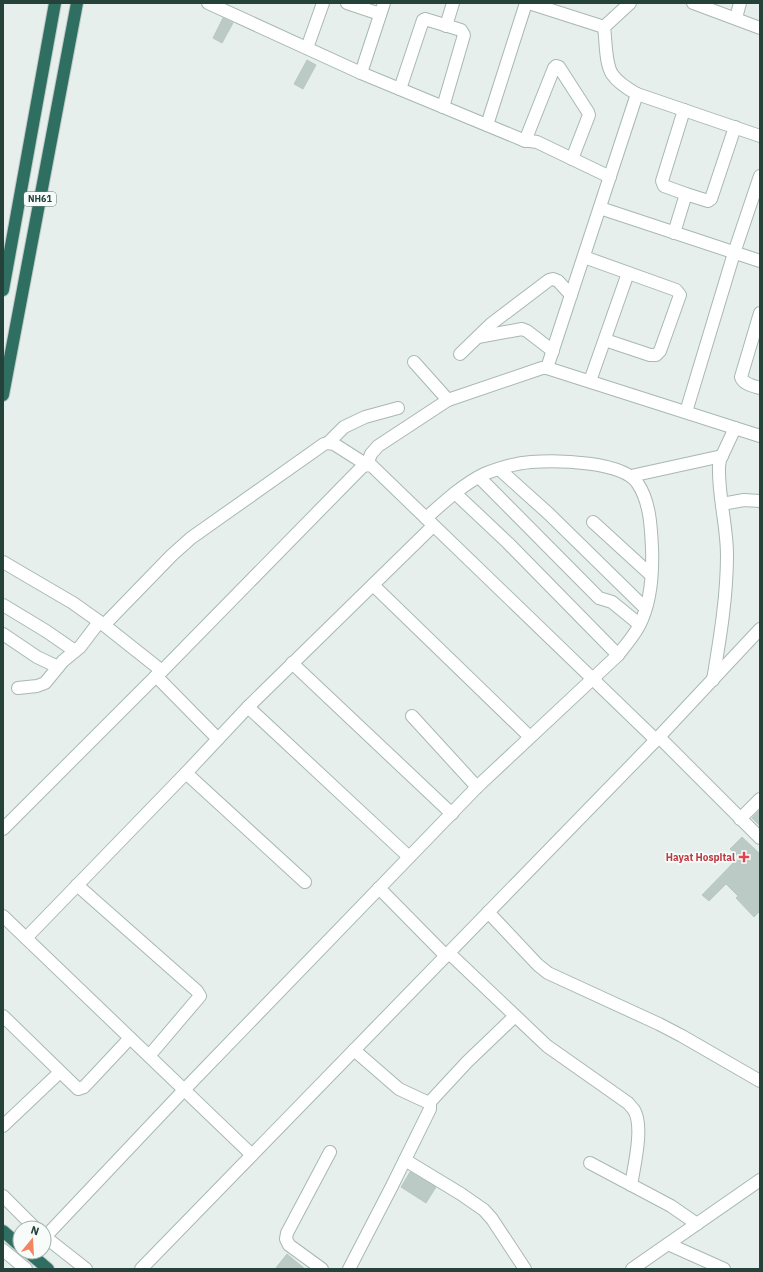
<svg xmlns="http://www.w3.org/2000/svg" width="763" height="1272" font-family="'IBM Plex Sans',sans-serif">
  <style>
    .building { fill: #bbcac4; stroke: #b8c9c2 }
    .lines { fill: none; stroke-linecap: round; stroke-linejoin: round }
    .minor-casing { stroke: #a8b8b2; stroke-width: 14 }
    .highway-casing { stroke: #c2cac8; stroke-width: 14 }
    .minor { stroke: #fff; stroke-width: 12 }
    .highway { stroke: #2f6f62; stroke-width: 12 }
    .health-dot { fill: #e0444e; stroke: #f7fbf9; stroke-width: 1.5 }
    .labels { text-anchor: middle; stroke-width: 3.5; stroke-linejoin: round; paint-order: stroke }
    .shield { fill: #f7fbf9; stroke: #637a73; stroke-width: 1 }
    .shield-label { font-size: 9px; font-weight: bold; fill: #24423a }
    .health-label { font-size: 10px; font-weight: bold; fill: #be3a42; stroke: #f7fbf9; text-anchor: end }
  </style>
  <rect width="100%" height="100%" fill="#e6efeb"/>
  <!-- building -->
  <g class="building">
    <polygon points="223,18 233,23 222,43 213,38"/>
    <polygon points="307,60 316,65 303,89 294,84"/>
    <polygon points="760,810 760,826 752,818"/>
    <polygon points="742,837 760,854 760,911 754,917 736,898 738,896 726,884 709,901 702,895 739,857 730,849"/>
    <polygon points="410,1172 436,1187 426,1203 401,1187"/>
    <polygon points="287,1254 305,1269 275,1269"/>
  </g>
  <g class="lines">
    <!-- minor casing -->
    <g class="minor-casing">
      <g id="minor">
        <polyline points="208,3 361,73 523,140 537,142 610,177"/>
        <polyline points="347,3 380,14"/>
        <polyline points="529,3 604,27 630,3"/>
        <polyline points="693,3 760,28"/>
        <polyline points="736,18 740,3"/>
        <polyline points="446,26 453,3"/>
        <path d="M604 27C606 40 605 63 612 74 618 83 628 89 637 94L760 136"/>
        <polyline points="307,48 323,3"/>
        <polyline points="361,73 384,3"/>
        <polyline points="400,89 423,20 425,19 461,30 464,35 443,107"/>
        <polyline points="684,110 662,181 664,186 686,194"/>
        <polyline points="487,125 526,3"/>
        <polyline points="525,141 554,68 556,66 559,67 588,112 589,115 572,159"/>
        <polyline points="600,208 760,261"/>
        <polyline points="674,233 686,194 708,201 711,199 735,127"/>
        <polyline points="584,257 676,290 680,295 660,351 656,355 650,355 605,340"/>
        <path d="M760 313 741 377C743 384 753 386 760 388"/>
        <polyline points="478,337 522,329 527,331 553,351"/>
        <polyline points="460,354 491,324 549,280 553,279 558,281 571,295"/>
        <polyline points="414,362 448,400"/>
        <polyline points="547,368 637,94"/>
        <polyline points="590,381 628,273"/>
        <polyline points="686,412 734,253 760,176"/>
        <polyline points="328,443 344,427 365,417 398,408"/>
        <polyline points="499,469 549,514 645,608"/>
        <polyline points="631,476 722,456"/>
        <polyline points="479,477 599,598 612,602 639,624"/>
        <polyline points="455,493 508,543 618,655"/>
        <polyline points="722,504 744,500 760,501"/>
        <polyline points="593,522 651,575"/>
        <polyline points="3,562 73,603 104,625 162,671"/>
        <polyline points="373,585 530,737"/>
        <polyline points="3,605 46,631 75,651"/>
        <polyline points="104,625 172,555 191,538 324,444 328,443 334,444 367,465 371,454 378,446 448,400 542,368 547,368 760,436"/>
        <polyline points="3,634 37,657 58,667"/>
        <polyline points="292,663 452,814"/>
        <polyline points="156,676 218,739"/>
        <path d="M713 680C720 638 727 597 727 555 727 525 718 496 719 466L720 460 735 428"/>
        <polyline points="18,688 37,686 45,683 63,661 80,647 99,622"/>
        <polyline points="248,707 409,857"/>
        <polyline points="412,716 477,787"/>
        <polyline points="659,737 760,838"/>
        <polyline points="186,773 305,882"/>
        <polyline points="740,819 760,799"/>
        <polyline points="3,829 156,676 162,671 362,467 367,465 372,466 656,740"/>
        <polyline points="77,885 197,991 200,996 149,1056"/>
        <polyline points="379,888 446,956"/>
        <polyline points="488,912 538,965 548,973 659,1024 682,1036 760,1081"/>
        <polyline points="3,916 252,1155"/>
        <polyline points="26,938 186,773 248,707 433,526"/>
        <path d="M449 953 547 1046 628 1103C630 1105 632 1108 634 1110 644 1126 634 1167 631 1185"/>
        <polyline points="3,1016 78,1089 84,1087 130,1038"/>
        <polyline points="429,1103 467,1062 515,1016"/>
        <polyline points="3,1126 60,1072"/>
        <polyline points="405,1160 461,1194 484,1210 492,1219 525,1269"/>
        <polyline points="590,1163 671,1206 697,1224"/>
        <polyline points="3,1196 35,1228"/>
        <polyline points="44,1236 86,1269"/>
        <path d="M45 1237 184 1090 477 787 618 655C625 646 633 637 639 626 651 603 653 574 652 548 651 527 650 502 638 484 624 461 556 460 531 462 516 463 499 468 484 474 462 485 444 502 426 518"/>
        <polyline points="668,1244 724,1269"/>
        <polyline points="3,1250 26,1269"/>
        <polyline points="141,1269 656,740 760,629"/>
        <polyline points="322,1269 289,1245 286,1239 287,1233 330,1152"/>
        <polyline points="349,1269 392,1186 430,1109 430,1105 429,1103 399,1089 354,1050"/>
        <polyline points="632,1269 760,1180"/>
      </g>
    </g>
    <!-- highway casing -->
    <g class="highway-casing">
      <g id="highway">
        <polyline points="3,290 55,3"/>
        <polyline points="3,395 77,3"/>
        <polyline points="3,1231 20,1246"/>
        <polyline points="28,1252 48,1269"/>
      </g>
    </g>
    <!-- minor -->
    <use href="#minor" class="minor"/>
    <!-- highway -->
    <use href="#highway" class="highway"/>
  </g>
  <!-- markers -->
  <path class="health-dot" d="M742 851h4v4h4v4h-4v4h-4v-4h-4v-4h4z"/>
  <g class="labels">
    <!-- shield labels -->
    <rect class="shield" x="24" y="192" width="32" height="14" rx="3"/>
    <g class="shield-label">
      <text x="40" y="202">NH61</text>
    </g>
    <!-- health labels -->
    <g class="health-label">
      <text x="735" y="861">Hayat Hospital</text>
    </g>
  </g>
  <!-- border -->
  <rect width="763" height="1272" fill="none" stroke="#24423a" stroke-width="8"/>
  <!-- north arrow -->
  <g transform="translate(32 1240) rotate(18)"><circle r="19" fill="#f7fbf9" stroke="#a3b1ad"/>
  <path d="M0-3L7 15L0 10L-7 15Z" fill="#f4845f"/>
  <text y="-6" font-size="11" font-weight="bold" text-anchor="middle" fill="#24423a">N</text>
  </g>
</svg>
